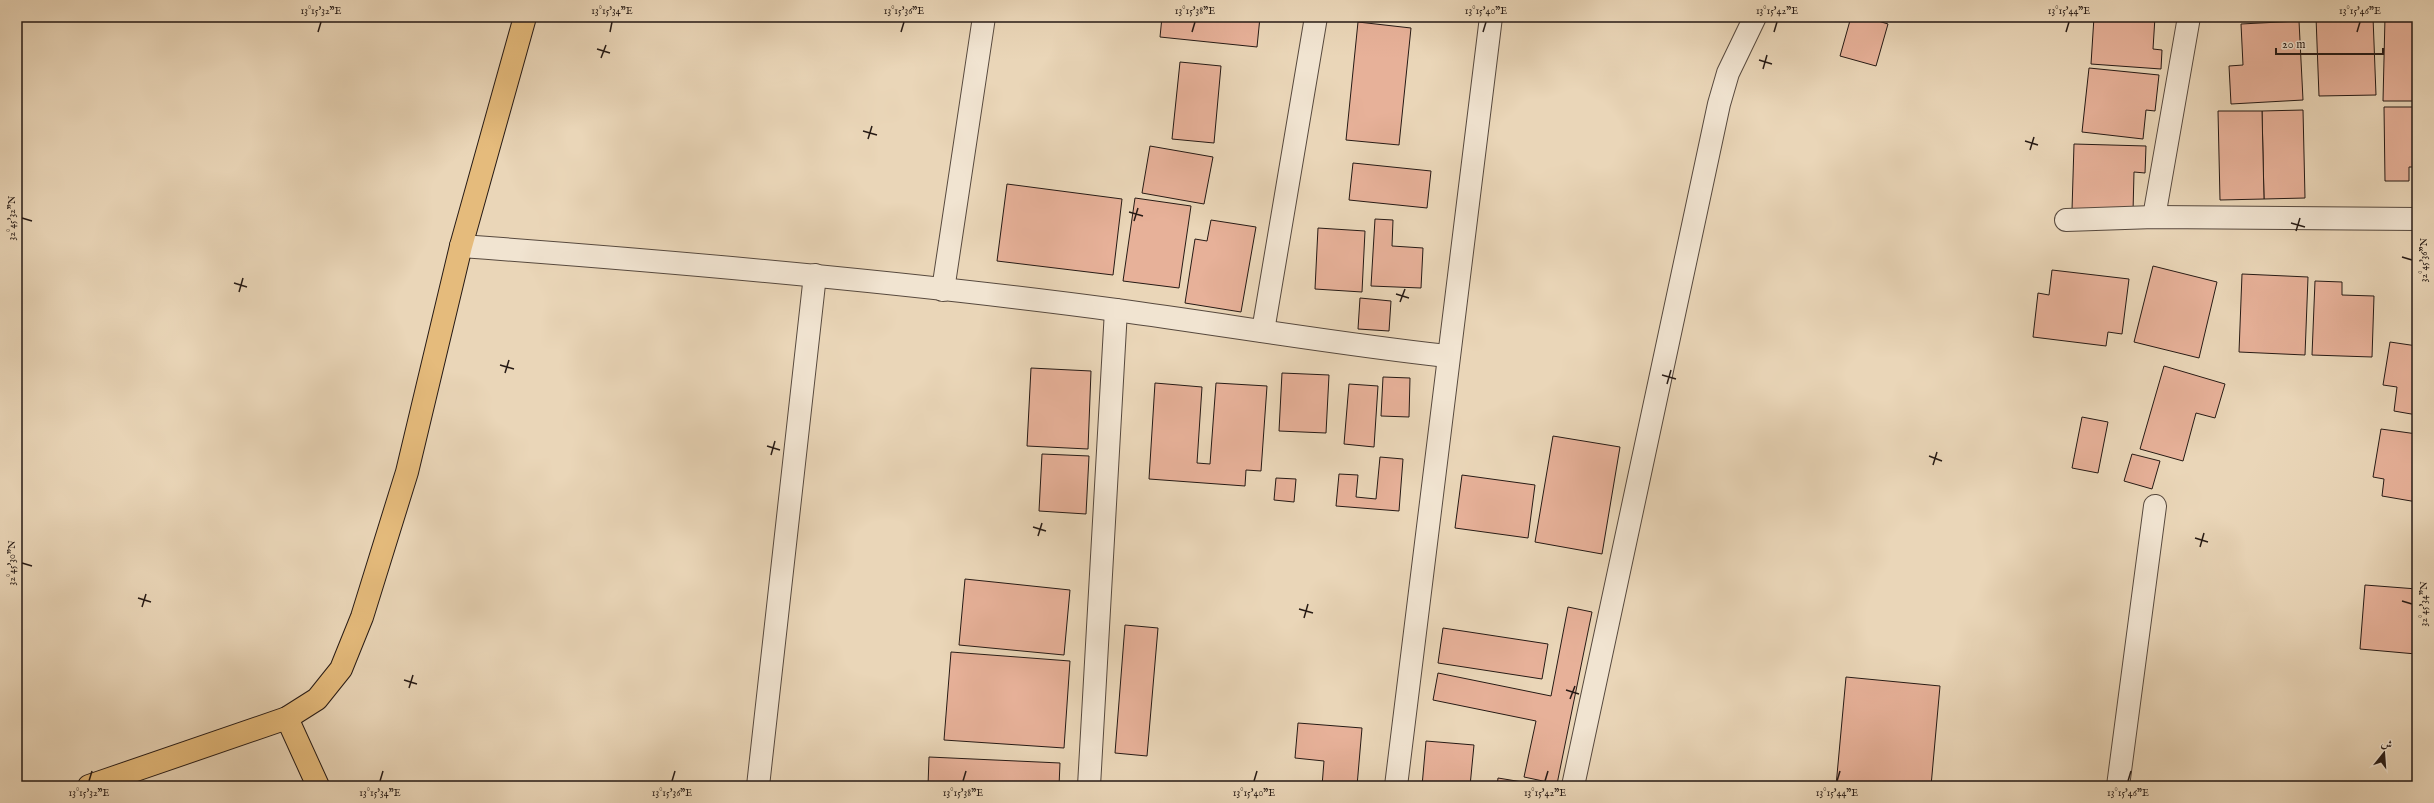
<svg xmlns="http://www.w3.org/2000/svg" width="2434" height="803" font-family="'IM FELL English',Amiri,serif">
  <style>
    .building { fill: #e7b199; stroke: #261a15 }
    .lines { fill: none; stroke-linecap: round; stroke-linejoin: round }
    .minor-casing { stroke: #57493e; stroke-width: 24 }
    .major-casing { stroke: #261a15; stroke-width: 24 }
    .minor { stroke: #f1e4d1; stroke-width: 22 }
    .major { stroke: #e5bb7c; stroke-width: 22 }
    .ticks { fill: none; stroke: #261a15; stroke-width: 1.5 }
    .neatline { fill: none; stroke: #261a15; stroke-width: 1.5 }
    .ticks-label { font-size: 10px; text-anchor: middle; fill: #261a15 }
  </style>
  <rect width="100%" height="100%" fill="#ead6b8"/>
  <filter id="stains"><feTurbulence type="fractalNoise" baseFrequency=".005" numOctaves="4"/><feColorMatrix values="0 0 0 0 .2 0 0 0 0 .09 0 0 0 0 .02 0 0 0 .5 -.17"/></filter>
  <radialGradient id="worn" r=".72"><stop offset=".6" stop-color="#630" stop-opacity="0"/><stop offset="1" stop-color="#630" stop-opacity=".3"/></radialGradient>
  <!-- building -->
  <g class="building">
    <polygon points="1162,17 1260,17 1257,47 1160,37"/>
    <polygon points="1851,17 1865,17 1888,24 1876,66 1840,56"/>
    <polygon points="2094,17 2155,17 2153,49 2162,50 2161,69 2091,64"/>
    <polygon points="2316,17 2373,17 2376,95 2319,96"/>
    <polygon points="2385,17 2417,17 2417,101 2383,101"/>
    <polygon points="2299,21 2303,100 2231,104 2229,66 2243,65 2241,24"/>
    <polygon points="1358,22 1411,28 1399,145 1346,140"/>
    <polygon points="1180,62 1221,66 1214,143 1172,139"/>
    <polygon points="2089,68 2159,75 2155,111 2146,110 2143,139 2082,132"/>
    <polygon points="2384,107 2417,107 2417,167 2409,167 2409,181 2385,181"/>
    <polygon points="2303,110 2305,198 2264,199 2262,111"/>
    <polygon points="2218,111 2262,111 2264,199 2220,200"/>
    <polygon points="2074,144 2146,146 2145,173 2134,172 2133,212 2072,210"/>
    <polygon points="1150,146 1213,157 1204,204 1142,193"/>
    <polygon points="1353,163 1431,171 1427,208 1349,200"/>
    <polygon points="1007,184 1122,199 1113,275 997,261"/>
    <polygon points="1135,198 1191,206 1179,288 1123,281"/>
    <polygon points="1375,219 1393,220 1392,246 1423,248 1421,288 1371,286"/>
    <polygon points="1211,220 1256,227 1241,312 1185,303 1195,239 1207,241"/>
    <polygon points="1318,228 1365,231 1362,292 1315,289"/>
    <polygon points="2153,266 2217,282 2199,358 2134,342"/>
    <polygon points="2052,270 2129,279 2122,334 2108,332 2106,346 2033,337 2038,293 2049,295"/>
    <polygon points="2242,274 2308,277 2305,355 2239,352"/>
    <polygon points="2315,281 2342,282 2342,295 2374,296 2372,357 2312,355"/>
    <polygon points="1360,298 1391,301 1389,331 1358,329"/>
    <polygon points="2390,342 2417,346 2417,415 2394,411 2397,387 2383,385"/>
    <polygon points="2164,366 2225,384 2215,418 2196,413 2183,461 2140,449"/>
    <polygon points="1031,368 1091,371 1088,449 1027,446"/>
    <polygon points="1282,373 1329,375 1326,433 1279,431"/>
    <polygon points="1383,377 1410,378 1409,417 1381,416"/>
    <polygon points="1155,383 1202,387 1197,463 1210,464 1216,383 1267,386 1261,471 1246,470 1245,486 1149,479"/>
    <polygon points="1349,384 1378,386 1374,447 1344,444"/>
    <polygon points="2082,417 2108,422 2098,473 2072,468"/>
    <polygon points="2381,429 2417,434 2417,502 2382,496 2384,479 2373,477"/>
    <polygon points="1553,436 1620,447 1602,554 1535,542"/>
    <polygon points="1042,454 1089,456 1086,514 1039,511"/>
    <polygon points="2132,454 2160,461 2152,489 2124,481"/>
    <polygon points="1380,457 1403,459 1399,511 1336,506 1339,474 1358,475 1356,497 1376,499"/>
    <polygon points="1462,475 1535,485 1528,538 1455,528"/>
    <polygon points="1276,478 1296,479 1294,502 1274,500"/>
    <polygon points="965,579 1070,590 1064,655 959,645"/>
    <polygon points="2365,585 2417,589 2416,654 2360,649"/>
    <polygon points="1568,607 1592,612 1557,784 1524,777 1536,721 1433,700 1438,673 1551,696"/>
    <polygon points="1125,625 1158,628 1147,756 1115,753"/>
    <polygon points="1443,628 1548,644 1542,679 1438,663"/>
    <polygon points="951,652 1070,661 1064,748 944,740"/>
    <polygon points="1846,677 1940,686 1931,786 1836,786"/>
    <polygon points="1298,723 1362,728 1357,786 1322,786 1324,761 1295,758"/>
    <polygon points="1426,741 1474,745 1470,786 1422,786"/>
    <polygon points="929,757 1060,763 1059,786 928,786"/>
    <polygon points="1498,778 1547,786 1497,786"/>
  </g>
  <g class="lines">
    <!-- minor casing -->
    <g class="minor-casing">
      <g id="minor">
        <polyline points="2154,217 2189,17"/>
        <polyline points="2066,220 2154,217 2417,219"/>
        <path d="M461 246C680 262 899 281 1116 310 1227 325 1337 344 1447 356"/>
        <polyline points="943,290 984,17"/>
        <polyline points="1263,331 1316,17"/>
        <polyline points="758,786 815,275"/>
        <polyline points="1089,786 1116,310"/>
        <polyline points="1396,786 1491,17"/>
        <polyline points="1573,786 1719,104 1728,73 1755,17"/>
        <polyline points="2118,786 2155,506"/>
      </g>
    </g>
    <!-- major casing -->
    <g class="major-casing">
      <g id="major">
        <polyline points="287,718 318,786"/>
        <polyline points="89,786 287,718 317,699 341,669 362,617 407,472 461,246 525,17"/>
      </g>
    </g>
    <!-- minor -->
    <use href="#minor" class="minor"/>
    <!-- major -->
    <use href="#major" class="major"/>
  </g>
  <!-- ticks -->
  <path class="ticks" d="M318 32 321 22M610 32 612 22M901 32 904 22M1192 32 1195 22M1483 32 1486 22M1774 32 1777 22M2066 32 2069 22M2357 32 2360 22M597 49 610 53M601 58 606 45M1759 60 1772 64M1763 69 1767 55M863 131 877 135M868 139 872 126M2025 141 2038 145M2030 150 2034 137M1129 212 1143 216M22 218 32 221M1134 221 1138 208M2291 223 2305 227M2296 231 2300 218M2402 257 2412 260M234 283 247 287M239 292 243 278M1396 294 1409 298M1400 302 1405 289M500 365 514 369M505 373 509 360M1662 375 1676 379M1667 384 1671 370M767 446 780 450M771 455 775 441M1929 456 1942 461M1933 465 1937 452M1033 527 1046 531M1038 536 1042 523M2195 538 2208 542M2200 547 2204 533M22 563 32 566M138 598 151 602M2402 601 2412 604M142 607 146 594M1299 609 1313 613M1304 618 1308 604M404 680 417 684M409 688 413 675M1566 690 1579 694M1570 699 1575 686M89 781 92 771M380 781 383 771M672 781 675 771M963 781 966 771M1254 781 1257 771M1545 781 1548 771M1837 781 1840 771M2128 781 2131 771"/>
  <!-- margin -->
  <rect width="2434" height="803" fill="none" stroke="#ead6b8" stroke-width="44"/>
  <!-- north arrow -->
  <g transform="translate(2384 753) rotate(17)" stroke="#f1e4d1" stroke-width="3" paint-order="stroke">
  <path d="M0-3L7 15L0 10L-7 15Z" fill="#261a15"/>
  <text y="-6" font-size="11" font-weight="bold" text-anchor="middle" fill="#261a15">ش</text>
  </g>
  <!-- scale -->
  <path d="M2276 48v6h107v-6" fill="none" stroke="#261a15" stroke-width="2"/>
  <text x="2282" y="48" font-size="12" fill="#261a15" stroke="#f1e4d1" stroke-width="3" paint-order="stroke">20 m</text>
  <rect x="22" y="22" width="2390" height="759" class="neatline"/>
  <g class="ticks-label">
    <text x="321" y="14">13°15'32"E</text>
    <text x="612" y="14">13°15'34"E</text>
    <text x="904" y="14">13°15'36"E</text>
    <text x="1195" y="14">13°15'38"E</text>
    <text x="1486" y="14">13°15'40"E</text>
    <text x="1777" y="14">13°15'42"E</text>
    <text x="2069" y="14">13°15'44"E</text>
    <text x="2360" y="14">13°15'46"E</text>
    <text transform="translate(11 218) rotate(-90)" y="4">32°45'32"N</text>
    <text transform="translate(2423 260) rotate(-90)" y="4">32°45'36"N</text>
    <text transform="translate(11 563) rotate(-90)" y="4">32°45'30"N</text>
    <text transform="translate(2423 604) rotate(-90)" y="4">32°45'34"N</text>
    <text x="89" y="796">13°15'32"E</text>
    <text x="380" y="796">13°15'34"E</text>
    <text x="672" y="796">13°15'36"E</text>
    <text x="963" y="796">13°15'38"E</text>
    <text x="1254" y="796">13°15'40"E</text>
    <text x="1545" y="796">13°15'42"E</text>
    <text x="1837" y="796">13°15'44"E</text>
    <text x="2128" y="796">13°15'46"E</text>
  </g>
  <rect width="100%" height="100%" filter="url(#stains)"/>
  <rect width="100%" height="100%" fill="url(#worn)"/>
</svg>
